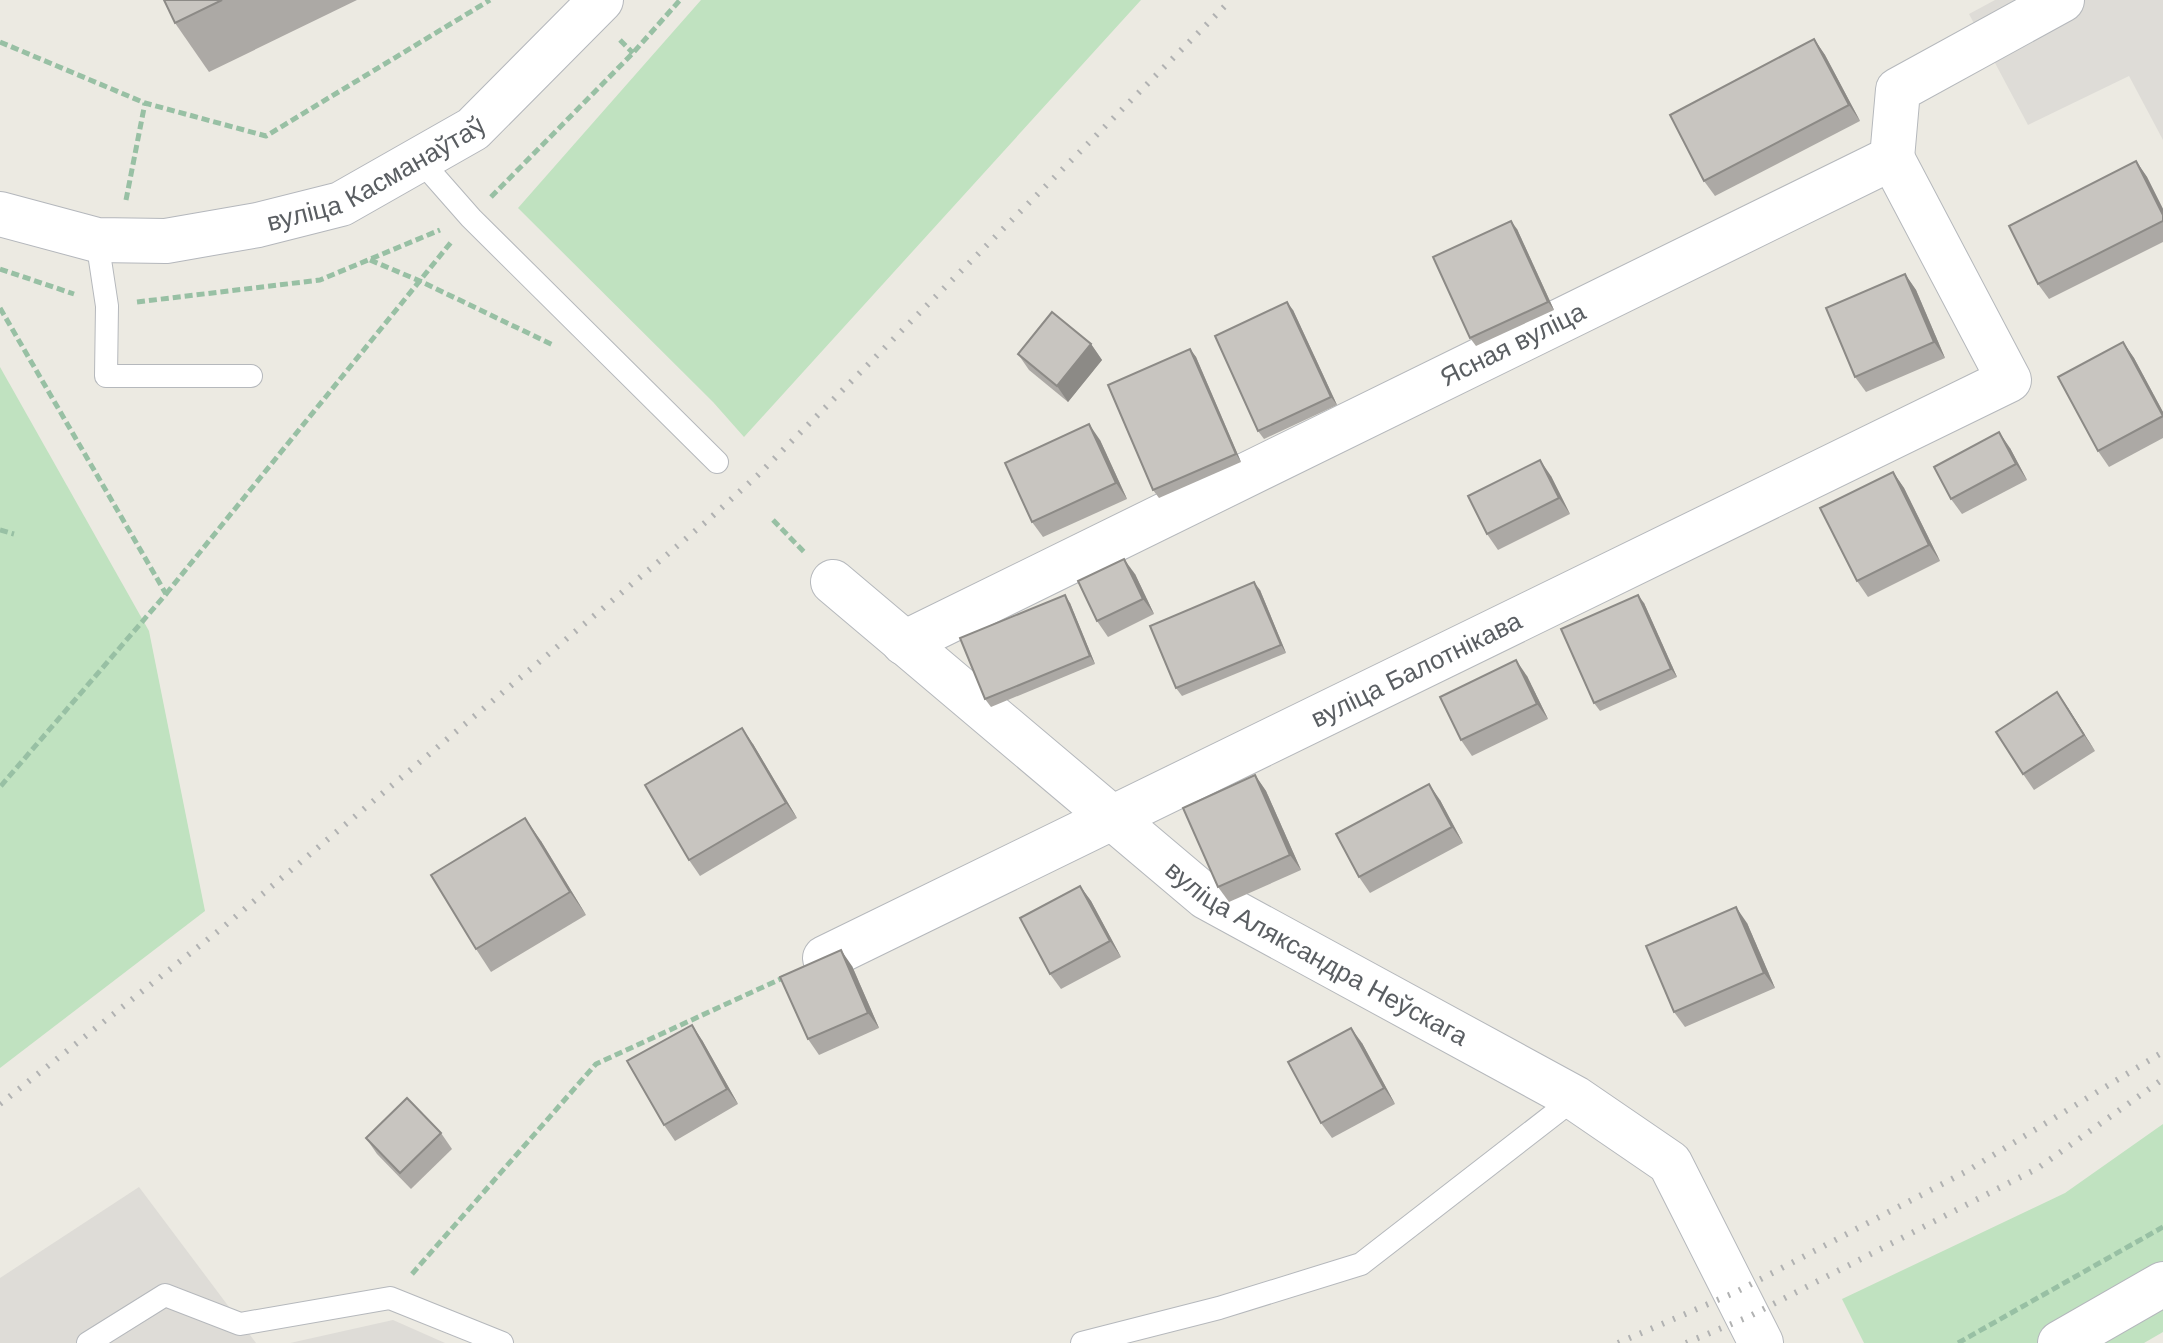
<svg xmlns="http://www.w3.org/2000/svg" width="2163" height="1343" font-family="Arial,sans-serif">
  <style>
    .industrial { fill: #dedcd7 }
    .green { fill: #c0e2c0 }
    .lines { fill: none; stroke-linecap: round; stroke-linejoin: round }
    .lane-casing { stroke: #b5b8bc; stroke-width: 24 }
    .street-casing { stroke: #b5b8bc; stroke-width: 46 }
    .secondary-casing { stroke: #b4b7bc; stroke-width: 46 }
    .path { stroke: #98c0a4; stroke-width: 5; stroke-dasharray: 8 4; stroke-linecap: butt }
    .lane { stroke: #fff; stroke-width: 22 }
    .street { stroke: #fff; stroke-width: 44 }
    .secondary { stroke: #fff; stroke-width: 44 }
    .rail { stroke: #b1b2b2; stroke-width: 6; stroke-dasharray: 2 10; stroke-linecap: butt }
    .wall { fill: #aca9a5 }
    .shaded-wall { fill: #8c8a86 }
    .building { fill: #c8c5c0; stroke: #8c8a86; stroke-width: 2 }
    .labels { text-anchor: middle; stroke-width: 8; stroke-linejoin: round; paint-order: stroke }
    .street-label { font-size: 26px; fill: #5a5e62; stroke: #fff }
  </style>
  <rect width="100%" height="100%" fill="#eceae2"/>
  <!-- industrial -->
  <g class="industrial">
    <polygon points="1995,0 2163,0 2163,140 2129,76 2028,125 1969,14"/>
    <polygon points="139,1187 256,1343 0,1343 0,1278"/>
    <polygon points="393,1320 445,1343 290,1343"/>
  </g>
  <!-- green -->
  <g class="green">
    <polygon points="701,0 1141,0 744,437 713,402 518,208"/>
    <polygon points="0,367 149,631 205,911 0,1068"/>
    <polygon points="2163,1124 2163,1332 2144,1343 1864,1343 1842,1299 2065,1193"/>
  </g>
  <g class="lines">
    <!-- lane casing -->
    <g class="lane-casing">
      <g id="lane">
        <polyline points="420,160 471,218 717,462"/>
        <polyline points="97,240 107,306 106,376 251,376"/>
        <polyline points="88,1343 165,1295 240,1324 390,1298 502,1343"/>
        <polyline points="1082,1343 1219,1308 1361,1264 1575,1098"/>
      </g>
    </g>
    <!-- street casing -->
    <g class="street-casing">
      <g id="street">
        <path id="s1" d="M833 582 1206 897 1575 1098 1670 1163 1761 1343"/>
        <path id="s2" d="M904 643 1892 158 1898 90 2062 0"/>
        <path id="s3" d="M825 958 2009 380 1892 158"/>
      </g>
    </g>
    <!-- secondary casing -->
    <g class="secondary-casing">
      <g id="secondary">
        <path id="s4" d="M0 214 97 240 166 241 258 225 341 204 473 129 601 0"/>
        <polyline points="2060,1343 2163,1284"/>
      </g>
    </g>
    <!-- path -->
    <g class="path">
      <polyline points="620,40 633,53"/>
      <polyline points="0,42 145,103 266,136 490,0"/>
      <polyline points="491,197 633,53 680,0"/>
      <polyline points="126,200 145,103"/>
      <polyline points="370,260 420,281 553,345"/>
      <polyline points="0,269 74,294"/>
      <polyline points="137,302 320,280 440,230"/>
      <polyline points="0,308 166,594 0,787"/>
      <polyline points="773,520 806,554"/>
      <polyline points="0,530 14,534"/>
      <polyline points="166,594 452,241"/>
      <polyline points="412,1274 596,1064 787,976"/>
      <polyline points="1958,1343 2163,1227"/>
    </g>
    <!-- lane -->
    <use href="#lane" class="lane"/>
    <!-- street -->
    <use href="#street" class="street"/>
    <!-- secondary -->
    <use href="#secondary" class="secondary"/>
    <!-- rail -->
    <g class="rail">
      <polyline points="0,1104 222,928 707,521 758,475 1231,0"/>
      <polyline points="1618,1343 1736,1292 1967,1171 2163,1052"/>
      <polyline points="1686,1343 1748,1317 2038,1168 2163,1079"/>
    </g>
  </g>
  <!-- wall -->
  <g class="wall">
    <polygon points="164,0 357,0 209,72 175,23"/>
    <polygon points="1814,39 1825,55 1860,121 1715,196 1704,181"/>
    <polygon points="2136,161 2147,177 2163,209 2163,242 2049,299 2038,284"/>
    <polygon points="1517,229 1554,310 1476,346 1470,338"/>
    <polygon points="1905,274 1916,290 1945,358 1866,392 1855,377"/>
    <polygon points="1293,310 1337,405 1264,439 1258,431"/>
    <polygon points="2123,342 2134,358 2163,412 2163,438 2109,467 2098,451"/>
    <polygon points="1091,344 1102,360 1068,402 1029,370 1018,354"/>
    <polygon points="1190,349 1196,357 1241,462 1159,498 1153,490"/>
    <polygon points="1100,440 1127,499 1043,537 1032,522"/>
    <polygon points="2010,448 2027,480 1962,514 1951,499"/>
    <polygon points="1893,472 1904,488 1940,561 1868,597 1857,581"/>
    <polygon points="1551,476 1570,514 1498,550 1487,534"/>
    <polygon points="1135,574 1154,614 1108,637 1097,621"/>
    <polygon points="1260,590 1286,653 1182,696 1176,688"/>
    <polygon points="1070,603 1095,664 991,707 985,699"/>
    <polygon points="1644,603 1677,677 1600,711 1594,703"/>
    <polygon points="1527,676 1548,719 1472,756 1461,740"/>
    <polygon points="2068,708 2095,751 2034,790 2023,774"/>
    <polygon points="753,744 797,818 700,876 689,860"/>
    <polygon points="1255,775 1266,791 1301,870 1229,902 1218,887"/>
    <polygon points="1440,800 1463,843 1370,893 1359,877"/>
    <polygon points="541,841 586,915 491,972 476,949"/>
    <polygon points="1080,886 1091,901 1121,957 1061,989 1050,974"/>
    <polygon points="1747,923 1775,988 1685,1027 1674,1012"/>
    <polygon points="852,966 879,1028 819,1055 808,1039"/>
    <polygon points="702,1040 738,1104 675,1141 664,1125"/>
    <polygon points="1362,1043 1395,1104 1332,1138 1321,1123"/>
    <polygon points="441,1133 452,1149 411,1189 377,1154 366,1138"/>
  </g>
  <!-- shaded-wall -->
  <g class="shaded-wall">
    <polygon points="1814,39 1825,55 1860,121 1849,105"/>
    <polygon points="2136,161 2147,177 2163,209 2163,215"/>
    <polygon points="1511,221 1517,229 1554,310 1548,302"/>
    <polygon points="1905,274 1916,290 1945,358 1934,342"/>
    <polygon points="1287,302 1293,310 1337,405 1331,397"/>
    <polygon points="2123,342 2134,358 2163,412 2163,417"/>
    <polygon points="1091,344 1102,360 1068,402 1057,386"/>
    <polygon points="1190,349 1196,357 1241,462 1236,454"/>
    <polygon points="1089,424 1100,440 1127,499 1116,483"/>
    <polygon points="1999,432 2010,448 2027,480 2016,464"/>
    <polygon points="1540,460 1551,476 1570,514 1559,498"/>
    <polygon points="1893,472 1904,488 1940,561 1929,545"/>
    <polygon points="1124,559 1135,574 1154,614 1143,599"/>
    <polygon points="1254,582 1260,590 1286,653 1281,645"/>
    <polygon points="1065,595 1070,603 1095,664 1090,656"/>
    <polygon points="1638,595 1644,603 1677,677 1671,669"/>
    <polygon points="1516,660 1527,676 1548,719 1537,704"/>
    <polygon points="2057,692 2068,708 2095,751 2084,735"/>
    <polygon points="742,728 753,744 797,818 786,803"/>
    <polygon points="1255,775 1266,791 1301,870 1290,855"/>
    <polygon points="1429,784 1440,800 1463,843 1452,827"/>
    <polygon points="525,818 541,841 586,915 570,892"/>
    <polygon points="1080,886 1091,901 1121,957 1110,941"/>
    <polygon points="1736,907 1747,923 1775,988 1764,973"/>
    <polygon points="841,950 852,966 879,1028 868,1013"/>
    <polygon points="692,1025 702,1040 738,1104 727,1089"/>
    <polygon points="1351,1028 1362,1043 1395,1104 1384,1088"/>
  </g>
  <!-- building -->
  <g class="building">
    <polygon points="164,0 222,0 175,23"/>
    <polygon points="1814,39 1849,105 1704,181 1670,115"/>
    <polygon points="2136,161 2163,215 2163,221 2038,284 2009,226"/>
    <polygon points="1511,221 1548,302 1470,338 1433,257"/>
    <polygon points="1905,274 1934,342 1855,377 1826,308"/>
    <polygon points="1287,302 1331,397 1258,431 1215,336"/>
    <polygon points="1052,312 1091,344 1057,386 1018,354"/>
    <polygon points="2123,342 2163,416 2098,451 2058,377"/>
    <polygon points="1190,349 1236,454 1153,490 1108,385"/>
    <polygon points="1089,424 1116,483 1032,522 1005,463"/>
    <polygon points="1999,432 2016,464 1951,499 1934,467"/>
    <polygon points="1540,460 1559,498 1487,534 1468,496"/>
    <polygon points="1893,472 1929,545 1857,581 1820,508"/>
    <polygon points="1124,559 1143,599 1097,621 1078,581"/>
    <polygon points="1254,582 1281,645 1176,688 1150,626"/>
    <polygon points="1065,595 1090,656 985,699 960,638"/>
    <polygon points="1638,595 1671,669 1594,703 1561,629"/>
    <polygon points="1516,660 1537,704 1461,740 1440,697"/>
    <polygon points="2057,692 2084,735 2023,774 1996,732"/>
    <polygon points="742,728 786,803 689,860 645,785"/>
    <polygon points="1255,775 1290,855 1218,887 1183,808"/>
    <polygon points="1429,784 1452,827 1359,877 1336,834"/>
    <polygon points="525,818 570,892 476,949 431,875"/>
    <polygon points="1080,886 1110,941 1050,974 1020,918"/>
    <polygon points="1736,907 1764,973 1674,1012 1646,946"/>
    <polygon points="841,950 868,1013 808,1039 780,977"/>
    <polygon points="692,1025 727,1089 664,1125 627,1061"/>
    <polygon points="1351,1028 1384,1088 1321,1123 1288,1062"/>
    <polygon points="407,1098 441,1133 400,1173 366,1138"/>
  </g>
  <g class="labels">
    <!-- street labels -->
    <g class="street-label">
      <text dy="9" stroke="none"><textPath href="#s4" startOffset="392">вуліца Касманаўтаў</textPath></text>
      <text dy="9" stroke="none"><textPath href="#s2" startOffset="678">Ясная вуліца</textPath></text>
      <text dy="9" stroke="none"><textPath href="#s3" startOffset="658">вуліца Балотнікава</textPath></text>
      <text dy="9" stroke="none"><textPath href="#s1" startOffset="612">вуліца Аляксандра Неўскага</textPath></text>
    </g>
  </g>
</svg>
